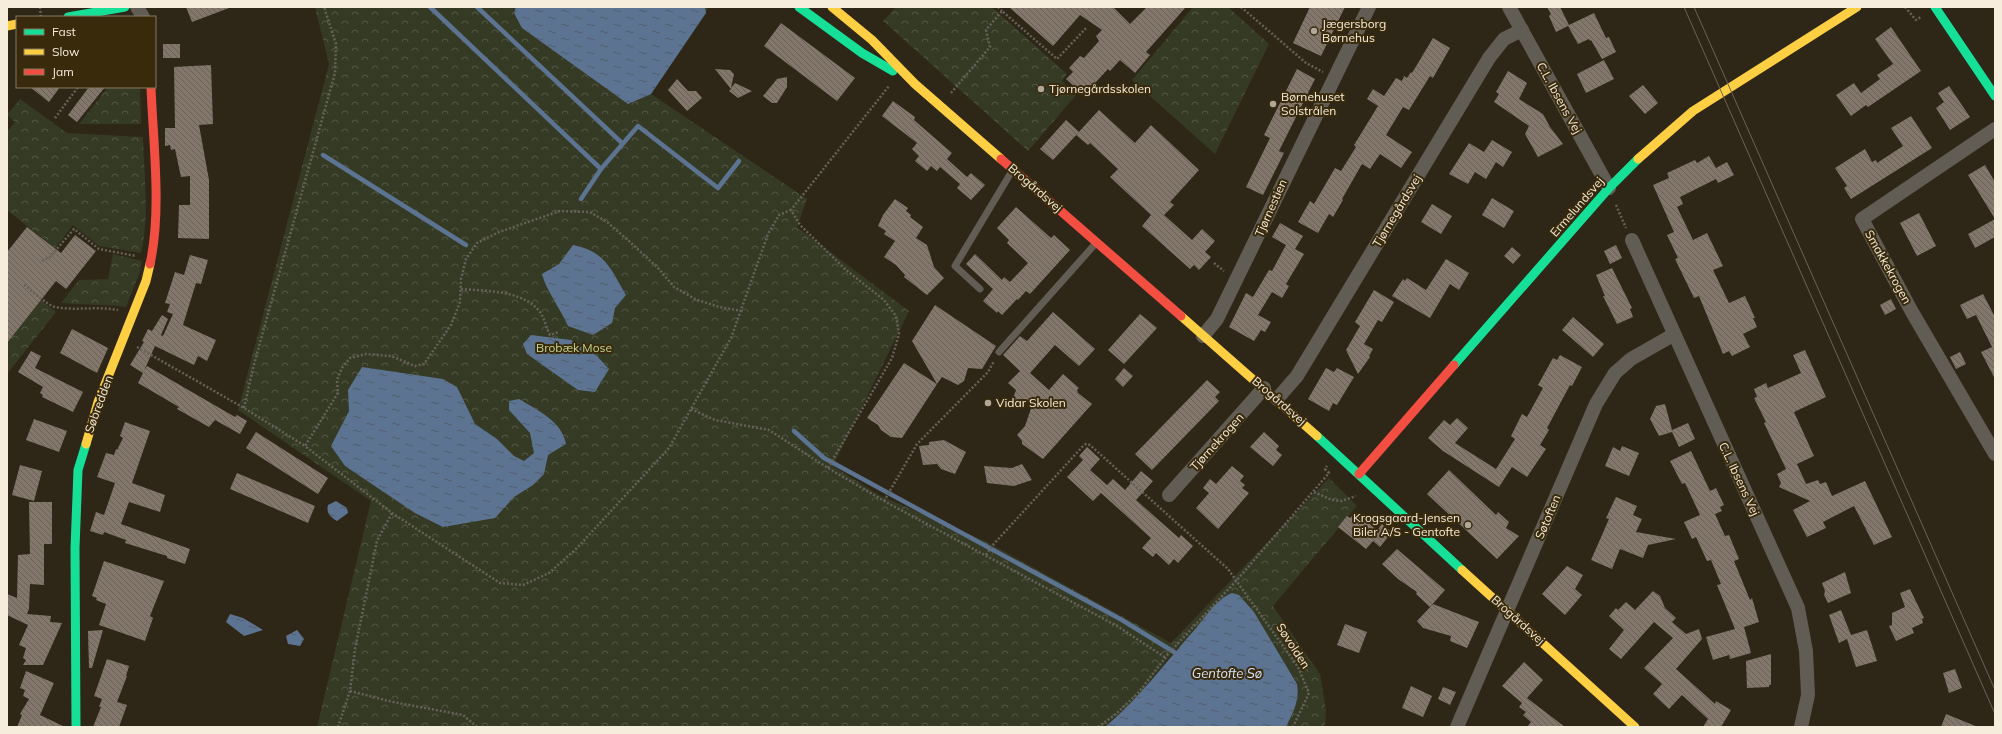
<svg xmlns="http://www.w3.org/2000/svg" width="2002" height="734" font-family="Mulish,sans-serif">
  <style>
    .park { fill: url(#park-crowns) }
    .water { fill: url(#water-ripples) }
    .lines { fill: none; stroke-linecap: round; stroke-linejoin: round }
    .stream { stroke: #5c7491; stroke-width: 4.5 }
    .building { fill: url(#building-back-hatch) }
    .path { stroke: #676259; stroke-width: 2.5; stroke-dasharray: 2 2; stroke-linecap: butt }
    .lane { stroke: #615d54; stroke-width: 7 }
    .street { stroke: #615d54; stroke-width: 14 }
    .fast { stroke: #16e098; stroke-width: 9 }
    .slow { stroke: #ffcf43; stroke-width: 9 }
    .jam { stroke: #f24e42; stroke-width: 9 }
    .tram { stroke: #69645a; stroke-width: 1 }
    .poi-dot { fill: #b0a797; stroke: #392a0c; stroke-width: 1.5 }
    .labels { text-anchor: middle; stroke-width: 4; stroke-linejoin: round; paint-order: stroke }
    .poi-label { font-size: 12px; fill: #f6eddc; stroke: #392a0c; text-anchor: start }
    .street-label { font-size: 12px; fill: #f6eddc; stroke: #392a0c }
    .park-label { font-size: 12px; fill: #c4d794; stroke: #392a0c }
    .water-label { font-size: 13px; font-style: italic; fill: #d4e7fd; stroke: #392a0c }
  </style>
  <defs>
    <pattern id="park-crowns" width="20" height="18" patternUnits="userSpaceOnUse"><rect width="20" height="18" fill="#353a25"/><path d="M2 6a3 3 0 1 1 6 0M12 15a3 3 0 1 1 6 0" fill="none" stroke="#535744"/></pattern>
    <pattern id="water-ripples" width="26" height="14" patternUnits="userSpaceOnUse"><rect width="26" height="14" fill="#5c7491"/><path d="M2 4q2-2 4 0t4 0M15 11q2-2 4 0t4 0" fill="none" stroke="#535e6a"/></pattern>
    <pattern id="building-back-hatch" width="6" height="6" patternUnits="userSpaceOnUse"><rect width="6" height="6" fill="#83766b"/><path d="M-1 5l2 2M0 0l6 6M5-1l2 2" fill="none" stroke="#696159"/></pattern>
  </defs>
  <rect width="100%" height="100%" fill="#2e2616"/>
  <!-- park -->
  <g class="park">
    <path d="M315 7H709L651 94 807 199 797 227 909 311 833 466 879 495 987 542 1171 643 1329 478 1357 506 1273 606 1320 674 1326 710 1325 727H1286C1293 713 1300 700 1297 684L1254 612 1239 595H1226L1174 652 1128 708 1105 727H317L371 501 238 410 329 64Z"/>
    <polygon points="896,7 992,7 1067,74 1062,81 1077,94 1028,151 883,21"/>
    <polygon points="1193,7 1228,7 1269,44 1215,154 1132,80"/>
    <polygon points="108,87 140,87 141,124 79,124"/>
    <path d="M20 99 67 133 143 137C144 175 150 216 141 253L99 246 73 225 55 248 7 210V132L15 122 7 115Z"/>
    <path d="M113 254 142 261 140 272 126 307C104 304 83 305 61 303L79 280 108 279Z"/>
    <polygon points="41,300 56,312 7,374 7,343"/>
  </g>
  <!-- water -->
  <g class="water">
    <polygon points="516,7 705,7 706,13 651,94 628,104 522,28 514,13"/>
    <path d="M573 245C606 252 610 268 626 295L615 308 612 323 593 335 568 326C560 308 547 292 542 274L559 264Z"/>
    <polygon points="531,335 571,340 597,356 609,369 595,392 578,390 527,354 523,344"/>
    <path d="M362 367 443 379 457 387 475 424 497 439 514 456 524 461 534 453 530 433 509 410V401L519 399C537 410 562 421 566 444L548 455 544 474 533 485 514 497 495 518 443 527 415 513 345 466 331 446 349 411 348 390Z"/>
    <path d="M336 501 347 508 348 513 337 521C330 517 326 513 328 505Z"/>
    <path d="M1232 593 1239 595 1254 612 1297 684C1300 700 1293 713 1286 727H1105C1140 698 1167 660 1197 627 1206 616 1218 598 1232 593Z"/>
    <polygon points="230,614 243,618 263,630 244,636 226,622"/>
    <polygon points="297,630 304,639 300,646 288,644 286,636"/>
  </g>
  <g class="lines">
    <!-- stream -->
    <g class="stream">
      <polyline points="430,7 601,169"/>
      <polyline points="477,7 622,143"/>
      <polyline points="323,155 466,245"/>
      <polyline points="581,199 601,169 638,126 718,188 739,161"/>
      <polyline points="794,431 824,458 1122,620 1174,652"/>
    </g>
  </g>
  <!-- building -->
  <g class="building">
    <polygon points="186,7 228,7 229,8 192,22"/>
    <polygon points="1009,7 1113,7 1130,24 1147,7 1186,7 1146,52 1150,55 1135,73 1120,60 1110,71 1108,69 1084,95 1066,79 1073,72 1069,68 1080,56 1084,58 1099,41 1096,36 1102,30 1080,15 1053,46"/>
    <polygon points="1310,7 1345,7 1321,56 1293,43"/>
    <polygon points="1547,7 1560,7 1569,25 1594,13 1606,38 1609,37 1616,52 1602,59 1591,40 1590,41 1589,39 1578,44 1568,26 1556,32 1549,16 1551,14"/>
    <polygon points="781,23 855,78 837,101 764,46"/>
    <polygon points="1891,27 1921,71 1868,107 1866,105 1851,116 1836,95 1854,83 1861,93 1880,79 1877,75 1893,64 1875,39"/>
    <polygon points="1433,38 1450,48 1433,78 1430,76 1409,110 1403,107 1386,135 1412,152 1401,168 1380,154 1370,169 1362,164 1342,199 1343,200 1333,217 1329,214 1318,233 1298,222 1310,201 1314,204 1335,168 1341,171 1356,147 1354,145 1378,106 1367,99 1373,89 1384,96 1396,78 1402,81 1404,76 1407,78 1411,72 1412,73"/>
    <rect x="163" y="44" width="17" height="14"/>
    <polygon points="1604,60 1614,79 1586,93 1577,74"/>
    <polygon points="211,65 213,124 199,125 209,180 209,239 178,238 179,205 190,205 190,176 181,177 175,149 171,150 170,145 165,146 165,128 175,128 174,67"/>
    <polygon points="715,69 730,70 734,74 731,88 735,83 752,91 738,98 729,91 731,89"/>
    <polygon points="1297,69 1315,79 1279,151 1284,153 1263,195 1246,187 1270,138 1264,135"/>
    <polygon points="1508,71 1527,83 1519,99 1543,114 1550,127 1563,144 1538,157 1525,134 1529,126 1494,102 1499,94 1496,92"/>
    <polygon points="787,77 787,87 777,103 772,103 763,96 777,79"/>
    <polygon points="677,79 688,91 696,91 702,98 687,111 668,90"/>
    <polygon points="1643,85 1658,103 1645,114 1629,96"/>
    <polygon points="1949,86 1970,117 1950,130 1936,108 1944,102 1938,93"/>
    <polygon points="30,87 60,87 49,102"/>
    <polygon points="89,87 105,87 77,122 68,115"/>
    <polygon points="893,101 915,117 914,120 952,153 947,159 967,177 971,173 985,185 971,200 957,188 960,184 940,167 937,171 931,166 927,171 915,161 919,156 912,149 917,143 882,116"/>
    <polygon points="1099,110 1135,143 1151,125 1199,170 1170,202 1174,205 1164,215 1192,240 1202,229 1215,241 1205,252 1211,257 1199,270 1194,265 1190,269 1142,226 1151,215 1110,177 1118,169 1090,143 1088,145 1076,135"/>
    <polygon points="1911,116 1932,148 1851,199 1844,188 1847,186 1835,168 1865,149 1872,162 1876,160 1877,163 1903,146 1891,128"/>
    <polygon points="1066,120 1079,132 1053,160 1040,149"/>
    <polygon points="1492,140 1512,152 1503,167 1496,162 1486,179 1475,172 1468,184 1449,174 1469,143 1484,152"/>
    <polygon points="1709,156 1716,168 1727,162 1734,175 1718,183 1716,179 1680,197 1683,204 1677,207 1693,240 1707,233 1723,266 1713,270 1729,303 1745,296 1755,318 1753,318 1757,327 1743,334 1750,347 1732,356 1729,351 1723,354 1699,296 1694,298 1675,259 1678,258 1667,235 1674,232 1653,185 1669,178 1667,173 1695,160 1697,163"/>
    <polygon points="1985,165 1995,182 1995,219 1968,175"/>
    <polygon points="1492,198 1514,211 1504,228 1482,215"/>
    <polygon points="895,199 908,208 906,211 911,215 910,217 923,227 916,238 927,245 934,267 944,278 927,295 904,277 905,275 896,265 884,257 895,241 884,234 886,231 878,226 883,215"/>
    <polygon points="1432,204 1452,216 1441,234 1421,222"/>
    <polygon points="1016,207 1051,238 1054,235 1070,250 1030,294 1026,291 1018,300 1017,299 1002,315 998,311 997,313 983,301 993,289 966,264 975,254 1002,280 1004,277 1010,282 1028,263 1007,243 1009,240 997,228"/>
    <polygon points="1919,213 1936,246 1917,256 1900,223"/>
    <polygon points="1995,219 1995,237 1975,248 1968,234"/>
    <polygon points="1280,223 1303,236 1295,249 1304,254 1286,284 1289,286 1282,298 1272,292 1258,315 1271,322 1265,332 1261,330 1254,341 1229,327 1246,293 1253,297 1269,270 1272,271 1286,245 1272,237"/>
    <polygon points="27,227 61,253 75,235 96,251 66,289 56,281 7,343 7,252"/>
    <polygon points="1616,245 1622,258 1610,264 1604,251"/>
    <polygon points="1512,247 1521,255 1513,264 1504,256"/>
    <polygon points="190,255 208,260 201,284 196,283 183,325 216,340 207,361 198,356 194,365 155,346 144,371 147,366 235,417 237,415 247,421 240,434 215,420 209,427 177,409 179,407 138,383 143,373 130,365 144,342 142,341 148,329 152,331 162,315 168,319 161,335 163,336 173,314 167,312 170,304 165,303 175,272 184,275"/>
    <polygon points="1446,259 1469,273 1459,290 1450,284 1430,318 1392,296 1403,279 1405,281 1407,278 1426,290"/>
    <polygon points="1612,268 1632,308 1630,309 1633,317 1617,324 1603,296 1605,296 1596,275"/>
    <polygon points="1374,290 1394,302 1382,322 1378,320 1364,344 1373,349 1369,356 1370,357 1358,374 1346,350 1360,326 1355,322"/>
    <polygon points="1983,294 1995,317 1995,379 1981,352 1992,347 1976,315 1967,319 1960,305"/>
    <polygon points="1891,299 1896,309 1885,315 1880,305"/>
    <polygon points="935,305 996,346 982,369 968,368 964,381 958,385 942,377 937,384 912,341"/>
    <polygon points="1053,312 1095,349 1079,366 1055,345 1030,373 1049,390 1063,374 1079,388 1077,390 1078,393 1092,404 1043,459 1022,444 1022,441 1017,435 1025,426 1035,397 1019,404 1013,398 1016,390 1008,383 1020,371 1003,355 1020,336 1027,341"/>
    <polygon points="1140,314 1157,328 1124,364 1108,350"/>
    <polygon points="1573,317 1604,344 1593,357 1562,330"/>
    <polygon points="72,329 108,348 97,373 60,353"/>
    <polygon points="1805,350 1826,397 1794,412 1814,456 1797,464 1806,484 1818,480 1820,484 1826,482 1832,496 1865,481 1892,537 1874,545 1854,506 1823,522 1826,528 1807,537 1793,510 1810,501 1779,487 1781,483 1777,474 1786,469 1764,423 1766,422 1754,398 1757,397 1754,389 1766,383 1768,388 1801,373 1793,355"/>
    <polygon points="31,351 41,356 35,368 83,392 73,412 42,397 43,395 40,393 43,387 18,372"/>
    <polygon points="1960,352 1966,364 1956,369 1950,357"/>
    <polygon points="1560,355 1582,367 1572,386 1570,385 1547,428 1549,430 1540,445 1546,449 1527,477 1512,467 1499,487 1443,451 1428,438 1444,420 1450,425 1457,418 1468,428 1455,443 1496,469 1515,439 1511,436 1522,414 1527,417 1543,388 1538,385 1553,358 1557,360"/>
    <polygon points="904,363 937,384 902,438 891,437 881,430 878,425 867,418"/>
    <polygon points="1124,368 1133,376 1123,387 1115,379"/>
    <polygon points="1326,368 1334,372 1337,368 1354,377 1337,405 1333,403 1329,411 1308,399"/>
    <polygon points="1207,380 1220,392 1215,397 1219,401 1152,470 1135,454"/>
    <polygon points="1665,404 1672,430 1688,423 1695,439 1679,447 1672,432 1659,436 1650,419 1656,406"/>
    <polygon points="34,419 67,431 59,452 26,440"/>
    <polygon points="125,422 150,431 132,483 165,495 160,512 129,502 121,524 190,549 185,564 167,558 167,556 125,543 126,540 104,532 103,535 90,531 96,512 104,515 115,483 97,477 106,453 114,455 116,449 117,450 123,438 120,436"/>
    <polygon points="256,432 328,478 318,494 246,448"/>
    <polygon points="1264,432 1279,446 1276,450 1282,455 1273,466 1250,447"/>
    <polygon points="944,440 966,452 955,474 941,469 937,464 923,465 919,446 929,445 929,442"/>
    <polygon points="1622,446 1639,453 1629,476 1605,466 1613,447 1620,451"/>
    <polygon points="1087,447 1100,459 1090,470 1107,485 1113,479 1125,490 1141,471 1153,481 1136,500 1179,538 1181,535 1193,546 1178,563 1174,559 1169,565 1156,553 1153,557 1142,548 1151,538 1101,493 1093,501 1067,477 1083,460 1079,456"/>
    <polygon points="1691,451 1710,491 1716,488 1724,505 1720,507 1722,511 1715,514 1725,536 1729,535 1739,559 1734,561 1750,600 1752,598 1759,622 1744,627 1751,653 1730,659 1729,655 1713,660 1706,637 1735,629 1717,585 1721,584 1711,560 1707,561 1696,537 1692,539 1684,522 1700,515 1685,483 1682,484 1670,461"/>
    <polygon points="1022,464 1032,480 1014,486 987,483 984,466 1012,468"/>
    <polygon points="20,465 42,471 34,501 12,495"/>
    <polygon points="1232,466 1244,476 1240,481 1245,485 1242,488 1249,493 1218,529 1196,508 1209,493 1203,488 1210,479 1216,484"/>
    <polygon points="1449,470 1496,515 1498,512 1509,522 1506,528 1519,536 1497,559 1427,494"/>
    <polygon points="237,473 315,506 308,523 230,489"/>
    <polygon points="1616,497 1637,506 1633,515 1642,519 1636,532 1676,539 1648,545 1643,558 1620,549 1612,569 1591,560 1609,519 1606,518"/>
    <polygon points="29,502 52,502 52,544 44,544 44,585 30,584 29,609 27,614 51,616 50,622 62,623 43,665 23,665 26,660 23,658 26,648 19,645 28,625 7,615 7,594 17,598 18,555 30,554"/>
    <polygon points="1354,514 1358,518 1360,516 1377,530 1382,524 1392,532 1380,547 1373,541 1366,549 1338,527 1347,516 1350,518"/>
    <polygon points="1397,549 1445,590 1430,607 1416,594 1417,592 1398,579 1382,564"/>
    <polygon points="104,561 164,581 150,616 153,618 145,641 99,625 106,604 96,600 97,598 92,596"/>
    <polygon points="1567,566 1583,575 1575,589 1582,595 1565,615 1542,594"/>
    <polygon points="1845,572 1851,593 1828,603 1824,595 1825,591 1822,583"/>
    <polygon points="1910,589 1924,618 1922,619 1923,623 1912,628 1914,633 1896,641 1889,626 1892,625 1892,613 1905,607 1900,593"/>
    <polygon points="1653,591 1660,596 1665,608 1676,618 1672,622 1686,634 1699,629 1702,639 1676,669 1715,704 1716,701 1731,710 1721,727 1703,727 1708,719 1682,695 1669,709 1653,694 1662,684 1644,668 1673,638 1654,622 1621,659 1609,649 1624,630 1609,616 1616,608 1618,610 1626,602 1635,610"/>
    <polygon points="1433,604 1479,622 1467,648 1450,641 1451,636 1423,628 1417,621"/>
    <polygon points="1841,610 1851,635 1867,630 1877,661 1856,667 1847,639 1839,643 1829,615"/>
    <polygon points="1345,624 1367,632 1359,653 1337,645"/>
    <polygon points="103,630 92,668 89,668 88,631"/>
    <polygon points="1771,654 1771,685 1769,685 1769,687 1747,688 1746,661"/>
    <polygon points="107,659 129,666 126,676 127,676 117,702 127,705 119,727 93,727 101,707 99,707 102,699 94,696"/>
    <polygon points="1524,662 1543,680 1527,698 1565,727 1527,727 1531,722 1523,715 1526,712 1519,707 1522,703 1502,686"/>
    <polygon points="1955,669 1962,688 1949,693 1943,673"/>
    <polygon points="26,671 54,683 40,715 65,727 17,727 22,715 20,714 29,699 23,696 25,690 20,688"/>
    <polygon points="1411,686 1432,696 1423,717 1402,708"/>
    <polygon points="1443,687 1456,692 1450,705 1438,699"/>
    <polygon points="1946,714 1978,727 1941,727"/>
  </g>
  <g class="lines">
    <!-- path -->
    <g class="path">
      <polyline points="40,7 41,17"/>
      <polyline points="998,7 1002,11"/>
      <polyline points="1241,7 1306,63 1323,72"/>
      <polyline points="1905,7 1916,20 1921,17"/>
      <polyline points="951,93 990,47 986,30 1002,11 1057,59 1087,27"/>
      <polyline points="55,118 78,87"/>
      <polyline points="1616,205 1626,228"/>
      <polyline points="42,261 50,257 74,229 99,249 136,256"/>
      <polyline points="1214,263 1224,271"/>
      <path d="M24 285C31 290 47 305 55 307 76 311 97 306 118 310"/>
      <path d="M461 289C486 291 523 290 540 312 545 319 546 328 550 335L559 332"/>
      <polyline points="742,311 719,307 695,299 674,287 659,269 630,242 607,222 590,212 560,211 499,232 477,243 466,259 461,279 460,302 451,325 424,364 415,366 391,356 366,354 350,358 342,368 337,380 338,393 305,446 392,513 500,583 523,585 549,573 576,549 669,448 731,338 768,234 779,215 791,210"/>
      <polyline points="137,347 244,408 305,446"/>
      <polyline points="244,408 253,368 335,73 336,44 324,7"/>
      <polyline points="691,409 715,420 769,430 828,468 884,501 1117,626 1166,658"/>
      <polyline points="828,468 892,358 899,334 896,316 884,300 846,270 800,225 791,210 889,86"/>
      <polyline points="1314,492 1332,500 1341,501 1356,496"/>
      <polyline points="884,501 917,444 988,372 994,361"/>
      <polyline points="986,555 992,546 1083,446 1086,444 1090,445 1228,569 1298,667 1309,693 1293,727"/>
      <polyline points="350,691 393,702 463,715 477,727"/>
      <polyline points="338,727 350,691 355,649 377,541 392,513"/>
      <polyline points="1098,727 1116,714 1139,692 1168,654 1237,580 1329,473 1325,469 1327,466"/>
    </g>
    <!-- lane -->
    <g class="lane">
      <polyline points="980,289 955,266 1012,171"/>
      <polyline points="999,352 1096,243"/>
    </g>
    <!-- street -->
    <g class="street">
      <polyline points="137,7 143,17"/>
      <polyline points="1509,7 1609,188"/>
      <polyline points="1995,129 1862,219 1912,312 1995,454"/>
      <polyline points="1632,240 1798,608 1806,651 1808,695 1801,727"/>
      <polyline points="1203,336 1217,319 1369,7"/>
      <polyline points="1277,399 1297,376 1489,58 1504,39 1522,30"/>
      <polyline points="1169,495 1264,388"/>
      <polyline points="1457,727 1596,404 1615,373 1631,359 1673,335"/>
    </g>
    <!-- fast -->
    <g class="fast">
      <polyline points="799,7 862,53 893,71"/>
      <polyline points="1935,7 1995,96"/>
      <polyline points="68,17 125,7"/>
      <polyline points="1454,365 1609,188 1638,159"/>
      <polyline points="1317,436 1462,570"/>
      <polyline points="76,727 75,548 78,470 86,444"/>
    </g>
    <!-- slow -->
    <g class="slow">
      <polyline points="832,7 872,40 915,84 1001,159"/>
      <polyline points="7,26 17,24"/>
      <polyline points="1638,159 1693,111 1857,7"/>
      <polyline points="1181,316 1317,436"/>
      <polyline points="86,444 98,402 146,281 150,264"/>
      <polyline points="1462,570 1635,727"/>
    </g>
    <!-- jam -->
    <g class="jam">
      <polyline points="1001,159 1181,316"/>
      <path d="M150 264C162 211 153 141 151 87"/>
      <polyline points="1359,474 1454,365"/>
    </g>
    <!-- tram -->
    <g class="tram">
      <polyline points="1684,7 1995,714"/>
      <polyline points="1694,7 1995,690"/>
    </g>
  </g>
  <!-- markers -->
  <g class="poi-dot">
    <circle cx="1314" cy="31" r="4"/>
    <circle cx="1041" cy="89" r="4"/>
    <circle cx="1273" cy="104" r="4"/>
    <circle cx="988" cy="403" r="4"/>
    <circle cx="1468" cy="525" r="4"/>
  </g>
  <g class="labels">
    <!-- poi labels -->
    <g class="poi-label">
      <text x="1322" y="28">Jægersborg<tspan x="1322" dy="14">Børnehus</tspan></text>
      <text x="1049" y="93">Tjørnegårdsskolen</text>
      <text x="1281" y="101">Børnehuset<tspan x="1281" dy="14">Solstrålen</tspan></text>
      <text x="996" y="407">Vidar Skolen</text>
      <text x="1460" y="522" text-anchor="end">Krogsgaard-Jensen<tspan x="1460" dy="14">Biler A/S - Gentofte</tspan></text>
    </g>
    <!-- street labels -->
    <g class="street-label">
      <text transform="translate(1559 98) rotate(61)" y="4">C.L. Ibsens Vej</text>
      <text transform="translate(1035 188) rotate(41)" y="4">Brogårdsvej</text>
      <text transform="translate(1577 207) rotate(-49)" y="4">Ermelundsvej</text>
      <text transform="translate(1271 208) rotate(-66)" y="4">Tjørnestien</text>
      <text transform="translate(1397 211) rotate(-59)" y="4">Tjørnegårdsvej</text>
      <text transform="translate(1888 267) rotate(61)" y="4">Smakkekrogen</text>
      <text transform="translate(1279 401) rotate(41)" y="4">Brogårdsvej</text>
      <text transform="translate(99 404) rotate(-70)" y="4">Søbredden</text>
      <text transform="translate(1217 442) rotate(-48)" y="4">Tjørnekrogen</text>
      <text transform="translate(1739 479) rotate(65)" y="4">C.L. Ibsens Vej</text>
      <text transform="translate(1548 517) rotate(-67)" y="4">Søtoften</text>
      <text transform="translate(1518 620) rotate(42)" y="4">Brogårdsvej</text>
      <text transform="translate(1293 646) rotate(57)" y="4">Søvolden</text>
    </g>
    <!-- park labels -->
    <g class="park-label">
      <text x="574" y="352">Brobæk Mose</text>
    </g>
    <!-- water labels -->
    <g class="water-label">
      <text x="1227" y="678">Gentofte Sø</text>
    </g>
  </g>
  <!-- border -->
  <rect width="2002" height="734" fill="none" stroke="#f6eddc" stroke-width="16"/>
  <!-- legend -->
  <rect x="16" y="16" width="140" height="72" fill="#392a0c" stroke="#85785f"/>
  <rect x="24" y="29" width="20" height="6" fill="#16e098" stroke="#85785f"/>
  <text x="52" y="36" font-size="12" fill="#f6eddc">Fast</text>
  <rect x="24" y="49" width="20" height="6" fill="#ffcf43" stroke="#85785f"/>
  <text x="52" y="56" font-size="12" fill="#f6eddc">Slow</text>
  <rect x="24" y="69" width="20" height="6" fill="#f24e42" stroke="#85785f"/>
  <text x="52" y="76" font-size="12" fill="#f6eddc">Jam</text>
</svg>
